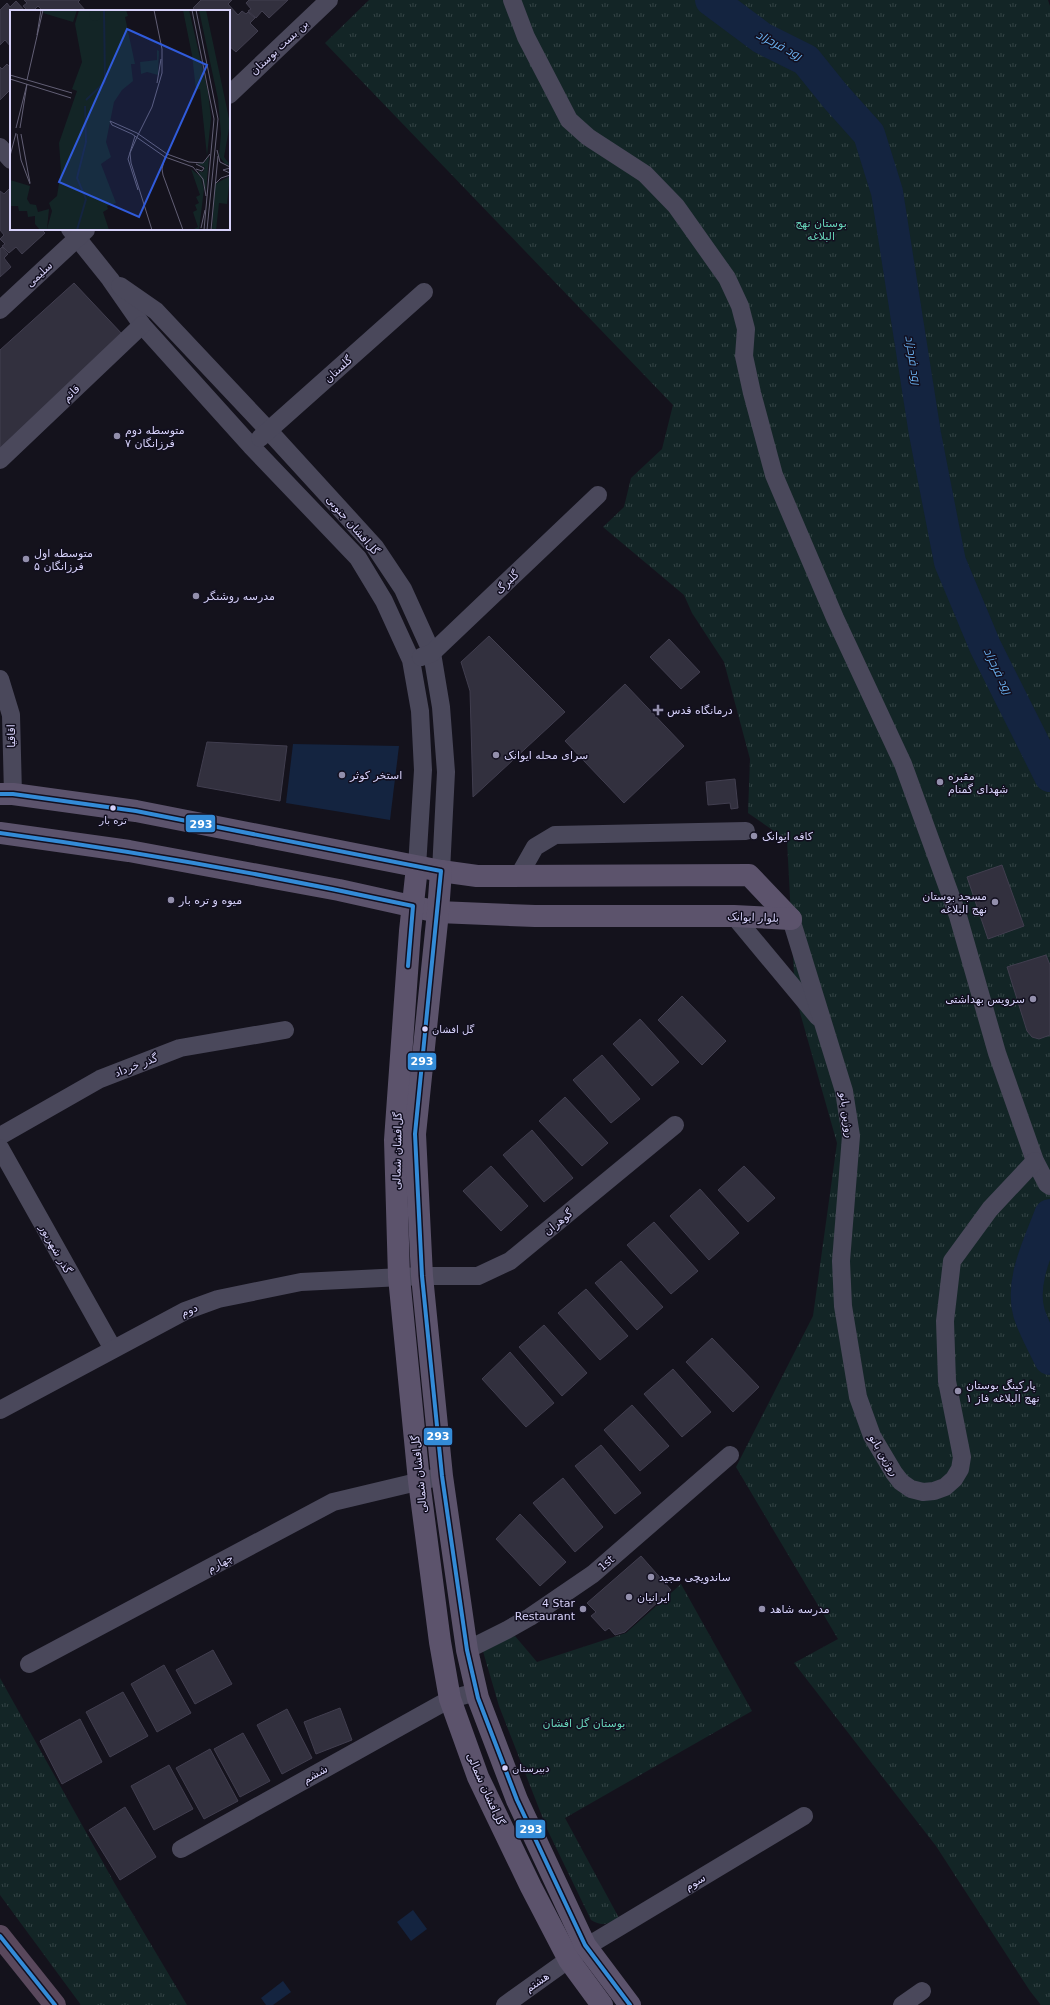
<svg xmlns="http://www.w3.org/2000/svg" width="1050" height="2005" font-family="'DejaVu Sans',Cairo,sans-serif">
  <style>
    .park { fill: url(#park-tufts) }
    .water { fill: #142440 }
    .lines { fill: none; stroke-linecap: round; stroke-linejoin: round }
    .river { stroke: #142440; stroke-width: 32 }
    .building { fill: #32303e; stroke: #413e4f }
    .minor { stroke: #4a485b; stroke-width: 18 }
    .major { stroke: #5c536c; stroke-width: 22 }
    .highway { stroke: #59485c; stroke-width: 22 }
    .bus-1-casing { stroke: #120f1f; stroke-width: 7 }
    .bus-1 { stroke: #338bd7; stroke-width: 4 }
    .poi-dot { fill: #938fac; stroke: #120f1f; stroke-width: 1.5 }
    .bus-dot { fill: #d7d2fa; stroke: #120f1f; stroke-width: 1.5 }
    .labels { text-anchor: middle; stroke-width: 3; stroke-linejoin: round; paint-order: stroke }
    .bus-label { font-size: 10px; fill: #d7d2fa; stroke: #120f1f; text-anchor: start }
    .street-label { font-size: 11px; fill: #d7d2fa; stroke: #120f1f }
    .park-label { font-size: 11px; fill: #66d2b8; stroke: #120f1f }
    .poi-label { font-size: 11px; fill: #d7d2fa; stroke: #120f1f; text-anchor: start }
    .water-label { font-size: 12px; font-style: italic; fill: #6ab1f0; stroke: #120f1f }
    .inset-river { fill: none; stroke: #142440; stroke-width: 2 }
    .inset-road { fill: none; stroke: #625f75; stroke-width: 1 }
    .view { fill: #305bdb; fill-opacity: 0.15; stroke: #305bdb; stroke-width: 2 }
    .inset-edge { fill: none; stroke: #d7d2fa; stroke-width: 2 }
    .line-badge { stroke: #120f1f; stroke-width: 1.5 }
    .badge-label { font-size: 11px; text-anchor: middle; font-weight: bold; fill: #fff }
  </style>
  <defs>
    <pattern id="park-tufts" width="24" height="20" patternUnits="userSpaceOnUse"><rect width="24" height="20" fill="#132526"/><path d="M3 7l-1-3M5 7V3M7 7l1-3M15 17l-1-3M17 17v-4M19 17l1-3" fill="none" stroke="#354446"/></pattern>
  </defs>
  <rect width="100%" height="100%" fill="#14121c"/>
  <!-- park -->
  <g class="park">
    <polygon points="369,0 1048,0 1050,6 1050,2005 1041,2005 1030,1991 936,1846 794,1663 838,1639 736,1467 813,1316 837,1143 795,995 787,840 748,813 750,759 724,662 692,613 684,595 603,527 624,507 631,478 662,449 673,405 325,43"/>
    <path d="M681 1584 752 1711 565 1818 619 1918C609 1924 602 1927 591 1920L547 1829 499 1706 482 1648 515 1636 537 1662 626 1633Z"/>
    <polygon points="0,1678 115,1884 187,2005 81,2005 0,1895"/>
  </g>
  <!-- water -->
  <g class="water">
    <polygon points="293,744 399,746 390,820 286,803"/>
    <polygon points="413,1910 427,1929 411,1941 397,1922"/>
    <polygon points="283,1981 291,1992 273,2005 266,2005 261,1998"/>
  </g>
  <g class="lines">
    <!-- river -->
    <g class="river">
      <polyline points="711,0 762,38 806,60 835,96 869,134 887,192 925,434 950,562 985,646 1050,776"/>
      <path d="M1050 1215C1039 1245 1020 1281 1029 1313 1034 1329 1043 1344 1050 1359"/>
    </g>
  </g>
  <!-- building -->
  <g class="building">
    <polygon points="24,0 80,0 78,2 86,11 43,11 38,6 33,11 28,11 23,6 27,3"/>
    <polygon points="201,0 232,0 228,4 238,15 242,11 246,14 248,12 255,18 250,23 258,31 236,52 229,46 229,11 196,11 193,8"/>
    <polygon points="249,0 288,0 269,18 262,11 256,18 248,11 251,9 246,3"/>
    <polygon points="16,1 25,11 11,11 11,47 5,40 0,45 0,10 7,3 10,7"/>
    <polygon points="7,64 11,68 11,89 0,100 0,67 2,69"/>
    <polygon points="10,188 11,229 41,229 45,233 22,254 16,247 9,253 2,246 5,244 0,239 4,235 0,230 0,191 4,194"/>
    <polygon points="2,247 8,254 4,258 11,267 0,277 0,249"/>
    <polygon points="74,283 123,335 0,448 0,350"/>
    <polygon points="489,636 565,712 473,797 470,691 461,662"/>
    <polygon points="669,639 700,672 681,689 650,657"/>
    <polygon points="625,684 684,746 624,803 565,741"/>
    <polygon points="207,742 287,746 280,801 197,786"/>
    <polygon points="735,779 738,808 731,809 730,803 708,805 706,782"/>
    <polygon points="1002,865 1024,926 988,939 967,877"/>
    <polygon points="1046,955 1050,965 1050,1035 1039,1039 1032,1037 1027,1031 1007,967"/>
    <polygon points="682,996 726,1041 702,1065 658,1020"/>
    <polygon points="640,1019 679,1062 652,1086 613,1044"/>
    <polygon points="602,1055 640,1099 611,1123 573,1080"/>
    <polygon points="565,1097 608,1143 582,1166 539,1121"/>
    <polygon points="532,1130 573,1178 544,1202 503,1155"/>
    <polygon points="491,1166 528,1206 501,1231 463,1191"/>
    <polygon points="744,1166 775,1198 748,1222 718,1190"/>
    <polygon points="700,1189 739,1233 709,1260 670,1216"/>
    <polygon points="654,1222 698,1271 671,1294 627,1245"/>
    <polygon points="621,1261 663,1307 637,1330 595,1283"/>
    <polygon points="586,1289 628,1336 600,1360 558,1313"/>
    <polygon points="544,1325 587,1373 562,1396 519,1347"/>
    <polygon points="712,1338 759,1387 733,1412 686,1362"/>
    <polygon points="510,1352 554,1403 526,1427 482,1379"/>
    <polygon points="673,1369 711,1412 682,1437 644,1394"/>
    <polygon points="632,1405 669,1446 640,1471 604,1430"/>
    <polygon points="601,1445 641,1493 615,1514 575,1466"/>
    <polygon points="563,1478 603,1527 575,1552 533,1503"/>
    <polygon points="520,1514 566,1562 540,1586 496,1539"/>
    <polygon points="641,1556 671,1590 625,1632 615,1635 609,1628 605,1631 591,1616 596,1612 587,1603"/>
    <polygon points="213,1650 232,1684 195,1704 176,1670"/>
    <polygon points="164,1665 191,1713 157,1732 131,1684"/>
    <polygon points="123,1692 148,1736 110,1757 86,1712"/>
    <polygon points="340,1708 352,1740 316,1754 304,1722"/>
    <polygon points="287,1709 312,1758 282,1774 257,1725"/>
    <polygon points="80,1719 102,1762 62,1784 40,1741"/>
    <polygon points="243,1733 270,1781 240,1797 214,1749"/>
    <polygon points="210,1749 238,1801 204,1819 176,1768"/>
    <polygon points="169,1765 193,1809 154,1830 131,1786"/>
    <polygon points="125,1807 156,1857 120,1880 89,1830"/>
  </g>
  <g class="lines">
    <!-- minor -->
    <g class="minor">
      <polyline points="512,0 526,37 569,120 588,137 645,174 676,206 727,278 740,306 746,329 744,356 752,393 774,475 835,618 903,764 958,916 997,1053 1035,1161 1047,1184 1050,1186"/>
      <polyline points="229,95 329,0"/>
      <polyline points="0,147 11,160"/>
      <polyline points="70,229 110,279 142,325 251,446 358,558 384,601 411,660 420,711 423,770 417,867"/>
      <polyline points="120,286 156,311 269,431 375,547 403,589 432,653 441,707 446,772 441,871"/>
      <polyline points="0,310 86,230"/>
      <polyline points="260,438 424,292"/>
      <polyline points="0,460 142,325"/>
      <polyline points="421,657 432,653 598,495"/>
      <polyline points="0,679 11,715 13,794"/>
      <polyline points="518,877 535,847 555,835 746,831"/>
      <polyline points="734,916 818,1017"/>
      <polyline points="791,919 844,1091 851,1136 841,1261 843,1306 858,1397 872,1436 894,1473 901,1482 911,1489 923,1492 934,1491 945,1487 954,1479 960,1469 962,1457 947,1381 945,1321 952,1261 990,1209 1035,1161"/>
      <polyline points="0,1136 100,1079 180,1048 285,1030"/>
      <polyline points="0,1148 113,1349"/>
      <polyline points="0,1410 185,1311 218,1299 301,1282 422,1276 478,1276 510,1261 675,1125"/>
      <polyline points="467,1650 507,1630 530,1617 593,1574 730,1455"/>
      <polyline points="29,1664 333,1502 442,1476"/>
      <polyline points="181,1849 450,1699 477,1692"/>
      <polyline points="505,2005 586,1947 804,1816"/>
      <polyline points="902,2005 922,1991"/>
    </g>
    <!-- major -->
    <g class="major">
      <polyline points="0,794 13,794 136,811 441,871 477,876 749,875 791,919"/>
      <polyline points="0,833 129,851 339,890 438,912 535,916 734,916 791,919"/>
      <polyline points="417,867 410,931 395,1140 399,1277 419,1481 440,1642 450,1699 478,1777 531,1887 569,1960 602,2005"/>
      <polyline points="441,871 438,912 415,1134 422,1276 442,1476 467,1650 478,1698 517,1800 585,1945 630,2005"/>
    </g>
    <!-- highway -->
    <polyline class="highway" points="0,1936 55,2005"/>
    <!-- bus-1 casing -->
    <g class="bus-1-casing">
      <g id="bus-1">
        <polyline points="0,794 13,794 136,811 441,871 415,1134 422,1276 442,1476 467,1650 478,1698 517,1800 585,1945 630,2005"/>
        <path d="M0 833C139 852 276 876 413 906L408 966"/>
        <polyline points="0,1936 55,2005"/>
      </g>
    </g>
    <!-- bus-1 -->
    <use href="#bus-1" class="bus-1"/>
  </g>
  <!-- markers -->
  <g class="poi-dot">
    <circle cx="117" cy="436" r="4"/>
    <circle cx="26" cy="559" r="4"/>
    <circle cx="196" cy="596" r="4"/>
    <path d="M656 704h4v4h4v4h-4v4h-4v-4h-4v-4h4z"/>
    <circle cx="496" cy="755" r="4"/>
    <circle cx="342" cy="775" r="4"/>
    <circle cx="940" cy="782" r="4"/>
    <circle cx="754" cy="836" r="4"/>
    <circle cx="171" cy="900" r="4"/>
    <circle cx="995" cy="902" r="4"/>
    <circle cx="1033" cy="999" r="4"/>
    <circle cx="958" cy="1391" r="4"/>
    <circle cx="651" cy="1577" r="4"/>
    <circle cx="629" cy="1597" r="4"/>
    <circle cx="583" cy="1609" r="4"/>
    <circle cx="762" cy="1609" r="4"/>
  </g>
  <g class="bus-dot">
    <circle cx="113" cy="808" r="3.5"/>
    <circle cx="425" cy="1029" r="3.5"/>
    <circle cx="505" cy="1768" r="3.5"/>
  </g>
  <g class="labels">
    <!-- bus labels -->
    <g class="bus-label">
      <text x="113" y="824" text-anchor="middle">تره بار</text>
      <text x="432" y="1033">گل افشان</text>
      <text x="512" y="1772">دبیرستان</text>
    </g>
    <!-- street labels -->
    <g class="street-label">
      <text transform="translate(279 47) rotate(-43)" y="4">بن بست بوستان</text>
      <text transform="translate(39 274) rotate(-43)" y="4">سلیمی</text>
      <text transform="translate(338 369) rotate(-42)" y="4">گلستان</text>
      <text transform="translate(71 393) rotate(-44)" y="4">قائم</text>
      <text transform="translate(353 525) rotate(49)" y="4">گل‌افشان جنوبی</text>
      <text transform="translate(507 582) rotate(-44)" y="4">گلبرگ</text>
      <text transform="translate(11 736) rotate(-91)" y="4">اقاقیا</text>
      <text transform="translate(753 917) rotate(2)" y="4">بلوار ایوانک</text>
      <text transform="translate(136 1065) rotate(-21)" y="4">گذر خرداد</text>
      <text transform="translate(847 1115) rotate(82)" y="4">روژین بانو</text>
      <text transform="translate(397 1151) rotate(-89)" y="4">گل‌افشان شمالی</text>
      <text transform="translate(558 1222) rotate(-39)" y="4">گوهران</text>
      <text transform="translate(56 1249) rotate(61)" y="4">گذر شهریور</text>
      <text transform="translate(189 1310) rotate(-23)" y="4">دوم</text>
      <text transform="translate(884 1455) rotate(59)" y="4">روژین بانو</text>
      <text transform="translate(419 1474) rotate(-96)" y="4">گل‌افشان شمالی</text>
      <text transform="translate(220 1563) rotate(-28)" y="4">چهارم</text>
      <text transform="translate(606 1563) rotate(-41)" y="4">1st</text>
      <text transform="translate(315 1774) rotate(-29)" y="4">ششم</text>
      <text transform="translate(486 1789) rotate(66)" y="4">گل‌افشان شمالی</text>
      <text transform="translate(695 1882) rotate(-31)" y="4">سوم</text>
      <text transform="translate(537 1982) rotate(-35)" y="4">هشتم</text>
    </g>
    <!-- park labels -->
    <g class="park-label">
      <text x="821" y="227">بوستان نهج<tspan x="821" dy="13">البلاغه</tspan></text>
      <text x="584" y="1727">بوستان گل افشان</text>
    </g>
    <!-- poi labels -->
    <g class="poi-label">
      <text x="125" y="434">متوسطه دوم<tspan x="125" dy="13">فرزانگان ۷</tspan></text>
      <text x="34" y="557">متوسطه اول<tspan x="34" dy="13">فرزانگان ۵</tspan></text>
      <text x="204" y="600">مدرسه روشنگر</text>
      <text x="667" y="714">درمانگاه قدس</text>
      <text x="504" y="759">سرای محله ایوانک</text>
      <text x="350" y="779">استخر کوثر</text>
      <text x="948" y="780">مقبره<tspan x="948" dy="13">شهدای گمنام</tspan></text>
      <text x="762" y="840">کافه ایوانک</text>
      <text x="987" y="900" text-anchor="end">مسجد بوستان<tspan x="987" dy="13">نهج البلاغه</tspan></text>
      <text x="179" y="904">میوه و تره بار</text>
      <text x="1025" y="1003" text-anchor="end">سرویس بهداشتی</text>
      <text x="966" y="1389">پارکینگ بوستان<tspan x="966" dy="13">نهج البلاغه فاز ۱</tspan></text>
      <text x="659" y="1581">ساندویچی مجید</text>
      <text x="637" y="1601">ایرانیان</text>
      <text x="575" y="1607" text-anchor="end">4 Star<tspan x="575" dy="13">Restaurant</tspan></text>
      <text x="770" y="1613">مدرسه شاهد</text>
    </g>
    <!-- water labels -->
    <g class="water-label">
      <text transform="translate(779 45) rotate(28)" y="4">رود فرحزاد</text>
      <text transform="translate(913 360) rotate(81)" y="4">رود فرحزاد</text>
      <text transform="translate(998 671) rotate(64)" y="4">رود فرحزاد</text>
    </g>
  </g>
  <!-- overview -->
  <g transform="translate(10 10)">
    <rect width="220" height="220" fill="#14121c"/>
    <path d="M34 0H67L63 12 33 3ZM189 0H196L220 113 214 147 220 155 215 154 209 146 211 124 208 89ZM199 146 196 180 188 161 193 162 195 157 187 154 195 152Z" fill="#132526"/>
    <path d="M69 0H116L118 6 115 7 125 54H121L123 71 112 80 104 92 96 132 101 147 91 154 106 193 97 196 98 199 93 202 99 220H30L25 214V206L18 207 17 201H9L8 196H0V170L20 176 17 189 20 194 26 195 28 202 39 199 37 219 42 201 39 193 47 186 51 161 49 133 67 81 62 79 72 52 65 14ZM173 0H179L198 82 201 108 197 146 190 79 186 80 182 45ZM147 40 149 41 148 65 137 62 131 64 130 52 147 50ZM181 159 190 166 194 179 189 220H182L188 217 183 202 187 200 185 195 189 193 186 187 190 185ZM220 166 217 194 209 193 206 220H202L205 174Z" fill="#132526"/>
    <path d="M79 5a6 6 0 1 1 12 0a6 6 0 1 1-12 0Z" fill="#132526"/>
    <path class="inset-river" d="M76 90 95 72 94 0M67 220 76 189 67 168 76 132 75 96"/>
    <path class="inset-road" d="M182 0 204 109 194 220M186 0 208 109 197 220M27 25 31 0M0 65 62 83M0 69 61 88M17 70 33 0M147 73 151 49M100 111 102 115 122 124 155 147 183 157 193 169 196 186M100 111 127 123 157 144 179 152 193 153 200 144M6 118 17 74M10 118 17 74M7 124 11 150 20 174M11 124 20 173M125 126 118 149 128 180M127 127 120 143 121 153 142 220M127 127 142 97 152 63V39L144 0M207 140 210 152 220 157M0 146 6 123M155 147 152 159 153 165 173 220M186 154 194 158 192 161 186 159M220 158 213 160 220 163M205 174 211 168 220 165M191 218 195 200M201 220 208 146"/>
    <path class="view" d="M117 19 197 55 129 207 49 172Z"/>
    <rect width="220" height="220" class="inset-edge"/>
  </g>
  <g class="line-badge">
    <rect x="185" y="814" width="31" height="19" rx="4" fill="#338bd7"/>
    <rect x="407" y="1052" width="30" height="19" rx="4" fill="#338bd7"/>
    <rect x="423" y="1427" width="30" height="19" rx="4" fill="#338bd7"/>
    <rect x="515" y="1819" width="31" height="20" rx="4" fill="#338bd7"/>
  </g>
  <g class="badge-label">
    <text x="201" y="828">293</text>
    <text x="422" y="1065">293</text>
    <text x="438" y="1440">293</text>
    <text x="531" y="1833">293</text>
  </g>
</svg>
